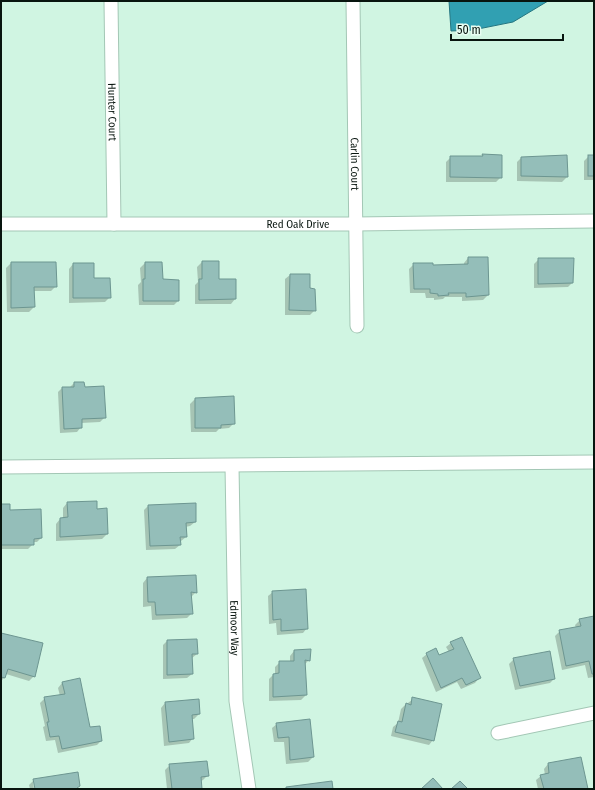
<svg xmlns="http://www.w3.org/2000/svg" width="595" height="790" font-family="'Fira Sans Condensed',sans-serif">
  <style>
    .water { fill: #31a0b2; stroke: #257681 }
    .shadow { fill: #0003 }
    .building { fill: #94beb9; stroke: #6d9691 }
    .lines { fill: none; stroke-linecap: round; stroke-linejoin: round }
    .minor-casing { stroke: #a3c7b5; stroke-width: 15 }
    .minor { stroke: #fff; stroke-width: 13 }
    .labels { text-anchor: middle; stroke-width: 4; stroke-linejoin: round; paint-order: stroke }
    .street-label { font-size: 11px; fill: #08150f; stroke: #e8fef3 }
  </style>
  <rect width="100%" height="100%" fill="#d0f5e2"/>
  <!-- water -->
  <polygon class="water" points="449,1 548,1 513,22 473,30 451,31"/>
  <!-- shadow -->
  <g class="shadow">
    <polygon points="483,155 501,177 496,182 446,182 446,162 451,157 481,157"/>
    <polygon points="566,156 567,177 562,182 517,181 517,162 521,158"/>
    <polygon points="589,156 594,156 594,180 584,180 584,161"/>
    <polygon points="468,258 488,295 483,300 462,301 462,297 445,297 443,299 434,300 434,298 426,298 425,293 410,293 409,269 414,264 432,266 464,265 464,263"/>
    <polygon points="539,259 572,283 568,287 534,288 534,264"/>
    <polygon points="202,262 218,262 218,280 235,299 231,304 195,304 195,285 198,282 197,267"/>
    <polygon points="11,263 56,286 51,291 33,291 34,307 29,312 7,312 6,268"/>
    <polygon points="145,263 161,263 162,280 178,301 174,305 139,305 138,285 141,282 140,268"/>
    <polygon points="73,264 93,279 110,297 105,302 69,303 69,269"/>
    <polygon points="290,275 309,289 315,310 310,315 285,315 285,279"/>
    <polygon points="74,383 84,388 105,417 100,422 81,423 81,427 77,432 60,433 58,392 62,388 69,388"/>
    <polygon points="195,399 234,423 229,428 219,429 216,432 191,432 190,404"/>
    <polygon points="67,503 96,510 107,534 102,539 56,541 56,524 60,519 63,519 63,508"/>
    <polygon points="1,505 10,511 41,538 37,542 33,542 33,544 28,549 1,549"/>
    <polygon points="148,506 195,522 190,526 185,527 186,537 181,541 180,541 180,545 175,549 146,550 144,510"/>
    <polygon points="147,578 196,592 191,597 192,613 187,618 152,620 151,606 143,607 143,583"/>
    <polygon points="273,592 307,628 303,633 277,635 276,623 269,624 268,596"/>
    <polygon points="594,617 594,677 588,678 585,665 562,670 555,636 560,631 576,628 575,625 580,620"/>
    <polygon points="1,634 34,676 29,681 6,674 5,677 1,681"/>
    <polygon points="167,641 197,654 192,658 192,674 187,678 163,679 163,645"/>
    <polygon points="451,643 479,678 475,683 461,689 457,682 436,692 422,658 427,654 439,656 449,652 446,647"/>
    <polygon points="294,651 309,660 304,665 306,695 301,700 269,701 269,679 273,675 275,675 275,667 280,662 290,662 290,656"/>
    <polygon points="514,659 554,679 550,683 515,690 509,664"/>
    <polygon points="79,679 89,728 101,741 97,745 58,753 55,740 46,741 43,727 45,726 40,703 45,698 60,696 58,688 62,683"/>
    <polygon points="413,699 433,740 429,745 391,736 393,727 398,723 401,709 406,704 408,705 408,703"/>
    <polygon points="165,703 199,714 194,719 191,719 193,738 189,743 164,746 161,708"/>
    <polygon points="277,724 313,757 308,762 286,764 284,742 274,742 272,728"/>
    <polygon points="548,764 587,789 538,789 536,780 541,776 545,775 544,769"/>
    <polygon points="170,765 207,776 203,780 201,781 201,789 167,789 165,770"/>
    <polygon points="34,780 76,789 36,789 35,782 33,782 34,789 30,789 29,785"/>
  </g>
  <!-- building -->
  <g class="building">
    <polygon points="482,154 502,155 502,178 450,177 450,156 483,156"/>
    <polygon points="567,155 568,177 521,176 521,157"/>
    <rect x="588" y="155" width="6" height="21"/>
    <polygon points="468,257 488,257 489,295 466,297 466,293 448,293 449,295 438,296 438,294 430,293 430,289 414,289 413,263 433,263 433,265 468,264"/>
    <polygon points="538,258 574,258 573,283 538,284"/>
    <polygon points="202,261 219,261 219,279 236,279 236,299 199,300 199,279 202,279"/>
    <polygon points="11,262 56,262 57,287 34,287 35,307 11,308"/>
    <polygon points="145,262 162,262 163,279 179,280 179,301 143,301 143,279 145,279"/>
    <polygon points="73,263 94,263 94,278 110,278 111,298 73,298"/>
    <polygon points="290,274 310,274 310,288 315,289 316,311 289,310"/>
    <polygon points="74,382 84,382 85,387 104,386 106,418 82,419 82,428 64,429 62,387 74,387"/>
    <polygon points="234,396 235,424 221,425 221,428 195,428 195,398"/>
    <polygon points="97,501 97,509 107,508 108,534 60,537 60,518 68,517 67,502"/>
    <polygon points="196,503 196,522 186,523 187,537 180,537 181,545 150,546 148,505"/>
    <polygon points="1,504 10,504 10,510 41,509 42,538 34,539 34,545 1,545"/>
    <polygon points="196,575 197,593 191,592 193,614 156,615 155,602 148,602 147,577"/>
    <polygon points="306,589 308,629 281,631 281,619 273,620 272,591"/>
    <polygon points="594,616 594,674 592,674 589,661 566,666 559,630 581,626 579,619"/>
    <polygon points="1,633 43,643 35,677 8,669 5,678 1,677"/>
    <polygon points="462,637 481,678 466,685 462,678 441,688 426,653 436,648 439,655 454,649 450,642"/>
    <polygon points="197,639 198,654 192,654 193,674 167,675 167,640"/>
    <polygon points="311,649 310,661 305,660 307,695 273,697 273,674 279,673 279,661 294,661 294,650"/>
    <polygon points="550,651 555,679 520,686 513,658"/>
    <polygon points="80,678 90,727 100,726 102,741 62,749 59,736 50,737 47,722 49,722 44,697 65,694 62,682"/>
    <polygon points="412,697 442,704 434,741 395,732 398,721 402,722 406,703 411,705"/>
    <polygon points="199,699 200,714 192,715 194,739 169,742 165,702"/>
    <polygon points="310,719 314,757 290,760 289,737 278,738 276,723"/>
    <polygon points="581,757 588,789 544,789 540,775 549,773 548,763"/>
    <polygon points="207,761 209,776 201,777 202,789 172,789 169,764"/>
    <polygon points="78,772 80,786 77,788 77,789 35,789 33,779"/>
    <polygon points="433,778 443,789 421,789"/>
    <polygon points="332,781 333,789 286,789 286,787"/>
    <polygon points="460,781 468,789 451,789"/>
  </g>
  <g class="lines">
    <!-- minor casing -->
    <g class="minor-casing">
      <g id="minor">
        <path id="s1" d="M111 1 114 224"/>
        <path id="s2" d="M353 1 357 326"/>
        <path id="s3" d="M1 224H355L594 221"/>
        <path id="s4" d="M232 466 236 701 249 789"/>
        <polyline points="1,467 594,462"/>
        <polyline points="498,733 594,713"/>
      </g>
    </g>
    <!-- minor -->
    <use href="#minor" class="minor"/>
  </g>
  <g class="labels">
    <!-- street labels -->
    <g class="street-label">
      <text dy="4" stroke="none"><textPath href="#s1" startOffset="111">Hunter Court</textPath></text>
      <text dy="4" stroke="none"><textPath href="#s2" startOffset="163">Carlin Court</textPath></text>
      <text dy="4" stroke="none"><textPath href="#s3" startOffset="297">Red Oak Drive</textPath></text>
      <text dy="4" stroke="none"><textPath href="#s4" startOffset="162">Edmoor Way</textPath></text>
    </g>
  </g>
  <!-- border -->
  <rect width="595" height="790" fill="none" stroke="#08150f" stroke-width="4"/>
  <!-- scale -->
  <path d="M451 34v6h112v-6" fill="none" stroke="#08150f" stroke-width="2"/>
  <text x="457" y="34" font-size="12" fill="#08150f" stroke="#e8fef3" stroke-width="3" paint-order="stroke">50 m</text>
</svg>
